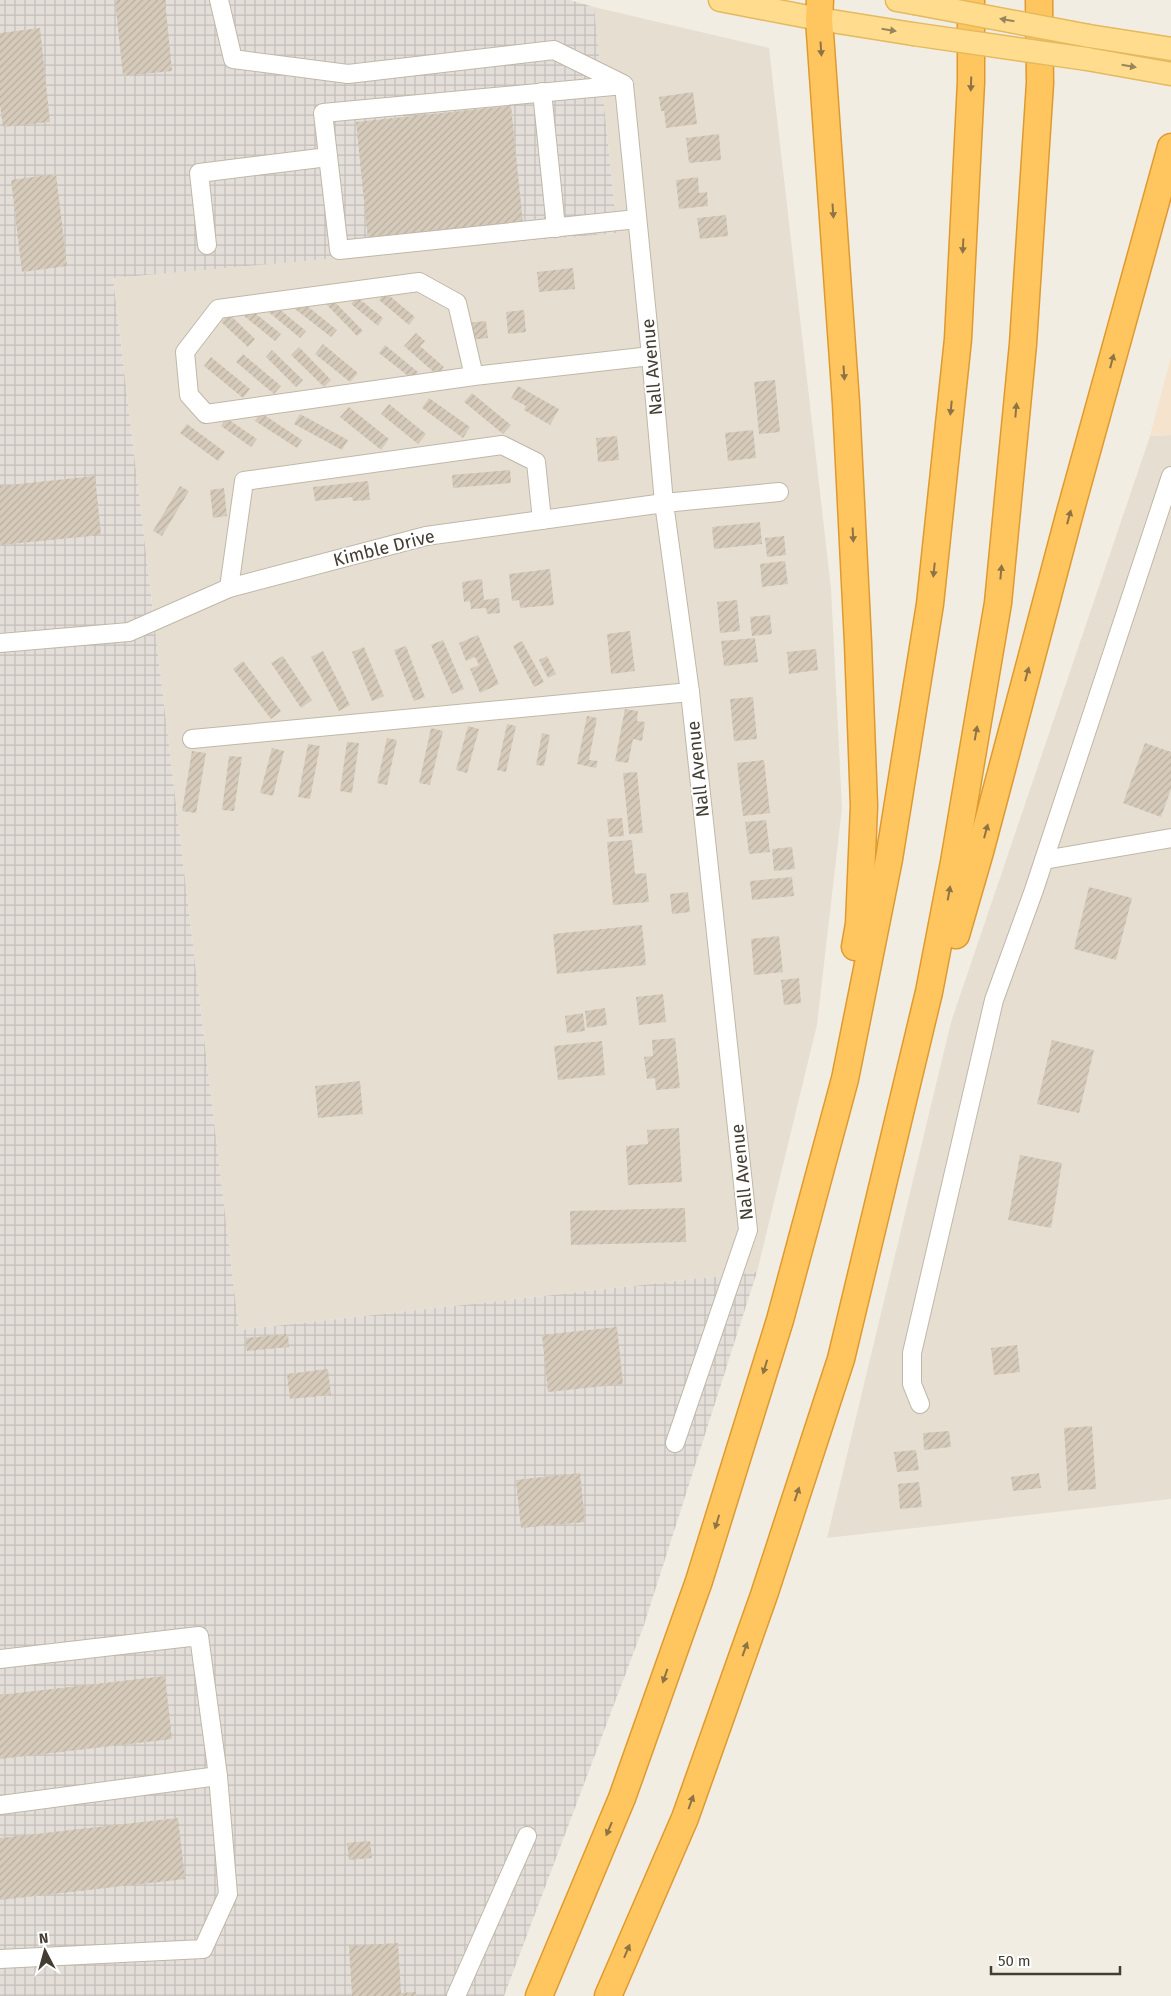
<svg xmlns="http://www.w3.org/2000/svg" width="1171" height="1996" font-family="'Fira Sans',sans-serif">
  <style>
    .residential { fill: #e6dfd1 }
    .commercial { fill: #f5e3cd }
    .industrial { fill: url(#industrial-grid) }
    .building { fill: url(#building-hatch) }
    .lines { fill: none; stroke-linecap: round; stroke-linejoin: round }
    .minor-casing { stroke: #c0b7a8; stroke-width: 20 }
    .major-casing { stroke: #e5b95e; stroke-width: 25 }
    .highway-casing { stroke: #df9a2f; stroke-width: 29 }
    .minor { stroke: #fff; stroke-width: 18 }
    .major { stroke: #ffdc8e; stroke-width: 22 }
    .highway { stroke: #ffc660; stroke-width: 26 }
    .major-bridge-casing { stroke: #e5b95e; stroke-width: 25; stroke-linecap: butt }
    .major-bridge { stroke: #ffdc8e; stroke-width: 22 }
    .oneway { fill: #98855c }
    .oneway2 { fill: #8e7445 }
    .labels { text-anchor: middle; stroke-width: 4; stroke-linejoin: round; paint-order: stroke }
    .street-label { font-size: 18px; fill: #433d33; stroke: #fff }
  </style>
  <defs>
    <pattern id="industrial-grid" width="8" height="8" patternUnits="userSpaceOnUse" patternTransform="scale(1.25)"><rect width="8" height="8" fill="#e3ded8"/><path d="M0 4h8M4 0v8" fill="none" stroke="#c4bfba"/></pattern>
    <pattern id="building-hatch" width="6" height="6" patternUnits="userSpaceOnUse" patternTransform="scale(1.25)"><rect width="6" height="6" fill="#d6cbbb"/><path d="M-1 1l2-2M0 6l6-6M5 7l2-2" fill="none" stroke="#b9afa1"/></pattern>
  </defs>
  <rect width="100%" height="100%" fill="#f2ede3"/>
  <!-- residential -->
  <g class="residential">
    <polygon points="594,7 769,48 831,588 842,808 817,1025 757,1272 239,1330 113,277 617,233"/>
    <polygon points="1171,435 1171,1499 827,1538 951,1022 1150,436"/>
  </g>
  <!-- commercial -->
  <polygon class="commercial" points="1171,357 1171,435 1150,436"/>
  <!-- industrial -->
  <polygon class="industrial" points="0,0 570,0 594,7 617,233 113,278 239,1330 757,1272 644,1625 504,1996 0,1996"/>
  <!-- building -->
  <g class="building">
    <polygon points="115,0 165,0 172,71 123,76"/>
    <polygon points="40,28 50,122 3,127 0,105 0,33"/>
    <polygon points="693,92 697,124 666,128 664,111 661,111 659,97"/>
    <polygon points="511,106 523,224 368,240 356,122"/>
    <polygon points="719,134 721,160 689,163 686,138"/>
    <polygon points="56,174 67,266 22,272 11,180"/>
    <polygon points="698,177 699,193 707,192 708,206 679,209 676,180"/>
    <polygon points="726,215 728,236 700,239 697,218"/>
    <polygon points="573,268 575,289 539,292 537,272"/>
    <polygon points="385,292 415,317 409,325 379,300"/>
    <polygon points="357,297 383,318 378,326 351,304"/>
    <polygon points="332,299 363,331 357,336 326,304"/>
    <polygon points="301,301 337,330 331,337 295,309"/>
    <polygon points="272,303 306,331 300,338 266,310"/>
    <polygon points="250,309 281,334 275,341 244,316"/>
    <polygon points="524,310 526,332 508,334 506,312"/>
    <polygon points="229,314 255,339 248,347 221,322"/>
    <polygon points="486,321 488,338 468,340 466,323"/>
    <polygon points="416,333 425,341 420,346 444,367 437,375 404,346"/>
    <polygon points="323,344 358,373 350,382 315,354"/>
    <polygon points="385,345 418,372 412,379 379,353"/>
    <polygon points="299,347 331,380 324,387 291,355"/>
    <polygon points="272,350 303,380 296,387 266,357"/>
    <polygon points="243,354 281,386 274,394 236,362"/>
    <polygon points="211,357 250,389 243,398 204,366"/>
    <polygon points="775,380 780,432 759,434 754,382"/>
    <polygon points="518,386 559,409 550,425 524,410 526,406 511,398"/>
    <polygon points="472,393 511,425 503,434 464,402"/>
    <polygon points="429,398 470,427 463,438 422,408"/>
    <polygon points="389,404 426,434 418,444 381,414"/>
    <polygon points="349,407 389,439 381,450 340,417"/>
    <polygon points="261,413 302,440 297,448 255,421"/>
    <polygon points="300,414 348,440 342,450 294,424"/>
    <polygon points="226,418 257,439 251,447 221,426"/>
    <polygon points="187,424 225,452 218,461 180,433"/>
    <polygon points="753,430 756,458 728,461 725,433"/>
    <polygon points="617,436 619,460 598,462 596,438"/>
    <polygon points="510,470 511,483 453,488 452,475"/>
    <polygon points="95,476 101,535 0,545 0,486"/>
    <polygon points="368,481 370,500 353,501 352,497 315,501 313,487"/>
    <polygon points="180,486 189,491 162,536 153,531"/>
    <polygon points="224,488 227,516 213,518 210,490"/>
    <polygon points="760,522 762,544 714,549 712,527"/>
    <polygon points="784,536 786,555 767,557 765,538"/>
    <polygon points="785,561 788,584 762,587 760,564"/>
    <polygon points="550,569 554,605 520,608 519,600 512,601 509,574"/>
    <polygon points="482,579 484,600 499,598 500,613 487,614 486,608 471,609 470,601 464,602 462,582"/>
    <polygon points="737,600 740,631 720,633 717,602"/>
    <polygon points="770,615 772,634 752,636 750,617"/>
    <polygon points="630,631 635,671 611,674 607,634"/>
    <polygon points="478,635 499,684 480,693 470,669 479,665 475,657 466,661 459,643"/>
    <polygon points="755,638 758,662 724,666 721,641"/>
    <polygon points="443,640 464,689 452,694 431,645"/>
    <polygon points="522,641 544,682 534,687 513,646"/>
    <polygon points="406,646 425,697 414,701 394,650"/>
    <polygon points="364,647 384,696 372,701 352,652"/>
    <polygon points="816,649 818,670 789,674 787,652"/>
    <polygon points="323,651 350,705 339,711 311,657"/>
    <polygon points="283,656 312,700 301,708 271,663"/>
    <polygon points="547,656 556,674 548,678 539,660"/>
    <polygon points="243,661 281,711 271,719 233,669"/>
    <polygon points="753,697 757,739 734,741 730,699"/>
    <polygon points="625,709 638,711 637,721 645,722 642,741 633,739 628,763 615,761"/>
    <polygon points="587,716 597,718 589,760 598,761 596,768 577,764"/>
    <polygon points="507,724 516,726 506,772 497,770"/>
    <polygon points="468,726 479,729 467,773 456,770"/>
    <polygon points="431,728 443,731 430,785 419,783"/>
    <polygon points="542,733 550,735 544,766 536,765"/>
    <polygon points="387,738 397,740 387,785 377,783"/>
    <polygon points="347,742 359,743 352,793 340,791"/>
    <polygon points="1145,743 1171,752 1171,789 1161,817 1123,803"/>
    <polygon points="308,744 320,746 310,799 298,797"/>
    <polygon points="272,748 284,751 273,796 260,793"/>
    <polygon points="192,751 206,753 196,813 182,811"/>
    <polygon points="229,756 242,757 234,811 222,810"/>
    <polygon points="764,760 770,813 743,816 737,763"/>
    <polygon points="637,772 643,833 629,834 623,773"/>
    <polygon points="622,818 624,836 609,837 607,819"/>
    <polygon points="766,820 770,852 749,854 745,822"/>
    <polygon points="632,840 635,874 646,873 649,902 613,905 607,842"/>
    <polygon points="792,847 795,869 774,871 772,849"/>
    <polygon points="792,877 794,896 752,900 750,881"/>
    <polygon points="1089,887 1132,898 1116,960 1074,949"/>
    <polygon points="688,892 690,912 672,914 670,894"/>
    <polygon points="642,925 646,965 557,974 553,934"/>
    <polygon points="779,936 783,972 754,975 751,939"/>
    <polygon points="799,978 801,1003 784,1005 781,980"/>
    <polygon points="663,994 666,1022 639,1025 636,997"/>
    <polygon points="605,1008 607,1025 587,1028 585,1011"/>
    <polygon points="583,1013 585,1031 567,1033 565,1016"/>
    <polygon points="675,1038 680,1088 656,1090 655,1078 647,1079 644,1057 653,1056 652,1040"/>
    <polygon points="1052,1040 1094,1050 1079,1113 1037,1104"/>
    <polygon points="602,1041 605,1075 558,1080 554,1046"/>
    <polygon points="360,1081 363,1114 318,1118 315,1086"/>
    <polygon points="679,1128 682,1182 628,1185 626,1146 648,1144 647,1130"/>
    <polygon points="1020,1155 1062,1163 1051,1228 1008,1220"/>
    <polygon points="685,1208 686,1242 571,1245 570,1211"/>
    <polygon points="617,1327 623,1384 548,1392 542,1335"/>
    <polygon points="288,1334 289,1347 247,1351 245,1338"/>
    <polygon points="1017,1345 1020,1372 994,1375 991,1348"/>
    <polygon points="328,1369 331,1395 290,1399 287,1374"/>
    <polygon points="1092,1426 1096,1489 1068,1491 1064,1428"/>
    <polygon points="949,1431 951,1447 924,1450 923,1433"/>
    <polygon points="916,1450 919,1470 897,1472 894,1452"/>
    <polygon points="580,1473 585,1522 521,1528 516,1480"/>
    <polygon points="1039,1473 1041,1488 1013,1491 1011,1477"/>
    <polygon points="919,1482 922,1507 900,1509 898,1484"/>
    <polygon points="165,1676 172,1739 0,1759 0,1695"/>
    <polygon points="178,1818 185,1879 0,1900 0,1838"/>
    <polygon points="370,1841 372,1858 349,1860 347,1843"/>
    <polygon points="398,1943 401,1993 416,1992 416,1996 352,1996 349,1946"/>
  </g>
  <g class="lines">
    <!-- minor casing -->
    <g class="minor-casing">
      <g id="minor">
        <polyline points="219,0 233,59 348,74 554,50 623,84"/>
        <polyline points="624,85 651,356 664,503 690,692 748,1230 675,1443"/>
        <polyline points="624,85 323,113 339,250 637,219"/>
        <polyline points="542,92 556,228"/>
        <polyline points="207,245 199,173 328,157"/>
        <polyline points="474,376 457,303 419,282 218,309 185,352 189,395 206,414 474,376 651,356"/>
        <polyline points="229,588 244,481 502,445 536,462 542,520"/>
        <polyline points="0,643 129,632 229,588 426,536 664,503 779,492"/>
        <polyline points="192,739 690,692"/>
        <polyline points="1044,860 1171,838"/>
        <polyline points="920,1404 912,1384 912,1353 994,1000 1034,890 1171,476"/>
        <polyline points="0,1659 199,1636 218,1776 228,1894 203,1949 0,1959"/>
        <polyline points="0,1805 218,1776"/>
        <polyline points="456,1996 527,1836"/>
      </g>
    </g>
    <!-- major casing -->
    <g class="major-casing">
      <g id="major">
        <polyline points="720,0 819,19 913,34"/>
        <polyline points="897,0 914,3"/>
        <polyline points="1089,36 1171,49"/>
        <polyline points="1087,59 1171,74"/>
      </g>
    </g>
    <!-- highway casing -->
    <g class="highway-casing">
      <g id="highway">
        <polyline points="820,0 819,19 846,403 858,643 864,806 859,924 855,947"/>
        <polyline points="956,935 980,852 1069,516 1171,147"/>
        <polyline points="539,1996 622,1798 699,1581 780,1320 845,1079 889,859 930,604 958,339 971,82 971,0"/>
        <polyline points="608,1996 685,1818 764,1595 841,1359 929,992 954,862 998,603 1023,344 1040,83 1039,0"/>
      </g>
    </g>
    <!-- minor -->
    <use href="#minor" class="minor"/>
    <!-- major -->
    <use href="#major" class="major"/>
    <!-- highway -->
    <use href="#highway" class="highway"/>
    <!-- major-bridge casing -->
    <g class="major-bridge-casing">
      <g id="major-bridge">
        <polyline points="914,3 1089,36"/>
        <polyline points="913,34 1087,59"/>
      </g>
    </g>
    <!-- major-bridge -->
    <use href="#major-bridge" class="major-bridge"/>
  </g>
  <!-- one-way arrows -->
  <defs><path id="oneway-solid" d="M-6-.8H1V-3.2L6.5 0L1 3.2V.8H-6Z" transform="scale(1.25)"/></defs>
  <g class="oneway">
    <use href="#oneway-solid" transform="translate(1007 20) rotate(-170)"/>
    <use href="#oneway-solid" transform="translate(889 30) rotate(9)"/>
    <use href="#oneway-solid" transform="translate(1129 66) rotate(10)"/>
  </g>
  <g class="oneway2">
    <use href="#oneway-solid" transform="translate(821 49) rotate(86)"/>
    <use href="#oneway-solid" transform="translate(971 84) rotate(92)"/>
    <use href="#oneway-solid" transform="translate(833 211) rotate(86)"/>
    <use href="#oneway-solid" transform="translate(963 246) rotate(93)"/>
    <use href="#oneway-solid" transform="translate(1112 361) rotate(-75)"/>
    <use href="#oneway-solid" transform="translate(844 373) rotate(86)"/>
    <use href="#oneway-solid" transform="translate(951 408) rotate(96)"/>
    <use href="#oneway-solid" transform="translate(1016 410) rotate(-85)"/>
    <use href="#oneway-solid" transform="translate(1069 517) rotate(-75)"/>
    <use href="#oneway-solid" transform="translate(853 535) rotate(87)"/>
    <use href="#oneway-solid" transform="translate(934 570) rotate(96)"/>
    <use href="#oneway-solid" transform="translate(1001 572) rotate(-85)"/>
    <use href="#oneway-solid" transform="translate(1027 674) rotate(-75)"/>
    <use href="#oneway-solid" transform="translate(976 733) rotate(-80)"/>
    <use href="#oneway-solid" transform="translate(986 831) rotate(-75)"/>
    <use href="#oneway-solid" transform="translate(949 893) rotate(-80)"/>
    <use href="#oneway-solid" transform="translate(765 1367) rotate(107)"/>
    <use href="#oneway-solid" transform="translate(797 1494) rotate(-72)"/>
    <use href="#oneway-solid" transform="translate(717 1522) rotate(107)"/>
    <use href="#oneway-solid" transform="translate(745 1649) rotate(-70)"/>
    <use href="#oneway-solid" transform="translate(665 1676) rotate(109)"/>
    <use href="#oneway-solid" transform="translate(691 1802) rotate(-70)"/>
    <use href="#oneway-solid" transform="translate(609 1829) rotate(113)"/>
    <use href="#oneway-solid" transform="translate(627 1951) rotate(-67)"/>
  </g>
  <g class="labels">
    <!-- street labels -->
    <g class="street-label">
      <text transform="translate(652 367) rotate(-95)" y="6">Nall Avenue</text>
      <text transform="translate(384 548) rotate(-14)" y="6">Kimble Drive</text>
      <text transform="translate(698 769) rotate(-96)" y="6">Nall Avenue</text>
      <text transform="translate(742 1172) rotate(-96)" y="6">Nall Avenue</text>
    </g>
  </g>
  <!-- north arrow -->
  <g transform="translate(45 1951) rotate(354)" stroke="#ffffff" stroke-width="4" paint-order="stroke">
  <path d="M0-4L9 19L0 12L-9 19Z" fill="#433d33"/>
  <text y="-8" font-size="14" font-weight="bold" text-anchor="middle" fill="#433d33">N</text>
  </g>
  <!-- scale -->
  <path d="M991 1966v8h129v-8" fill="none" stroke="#433d33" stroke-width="2.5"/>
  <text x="998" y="1966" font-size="15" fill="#433d33" stroke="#ffffff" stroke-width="4" paint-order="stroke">50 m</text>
</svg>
